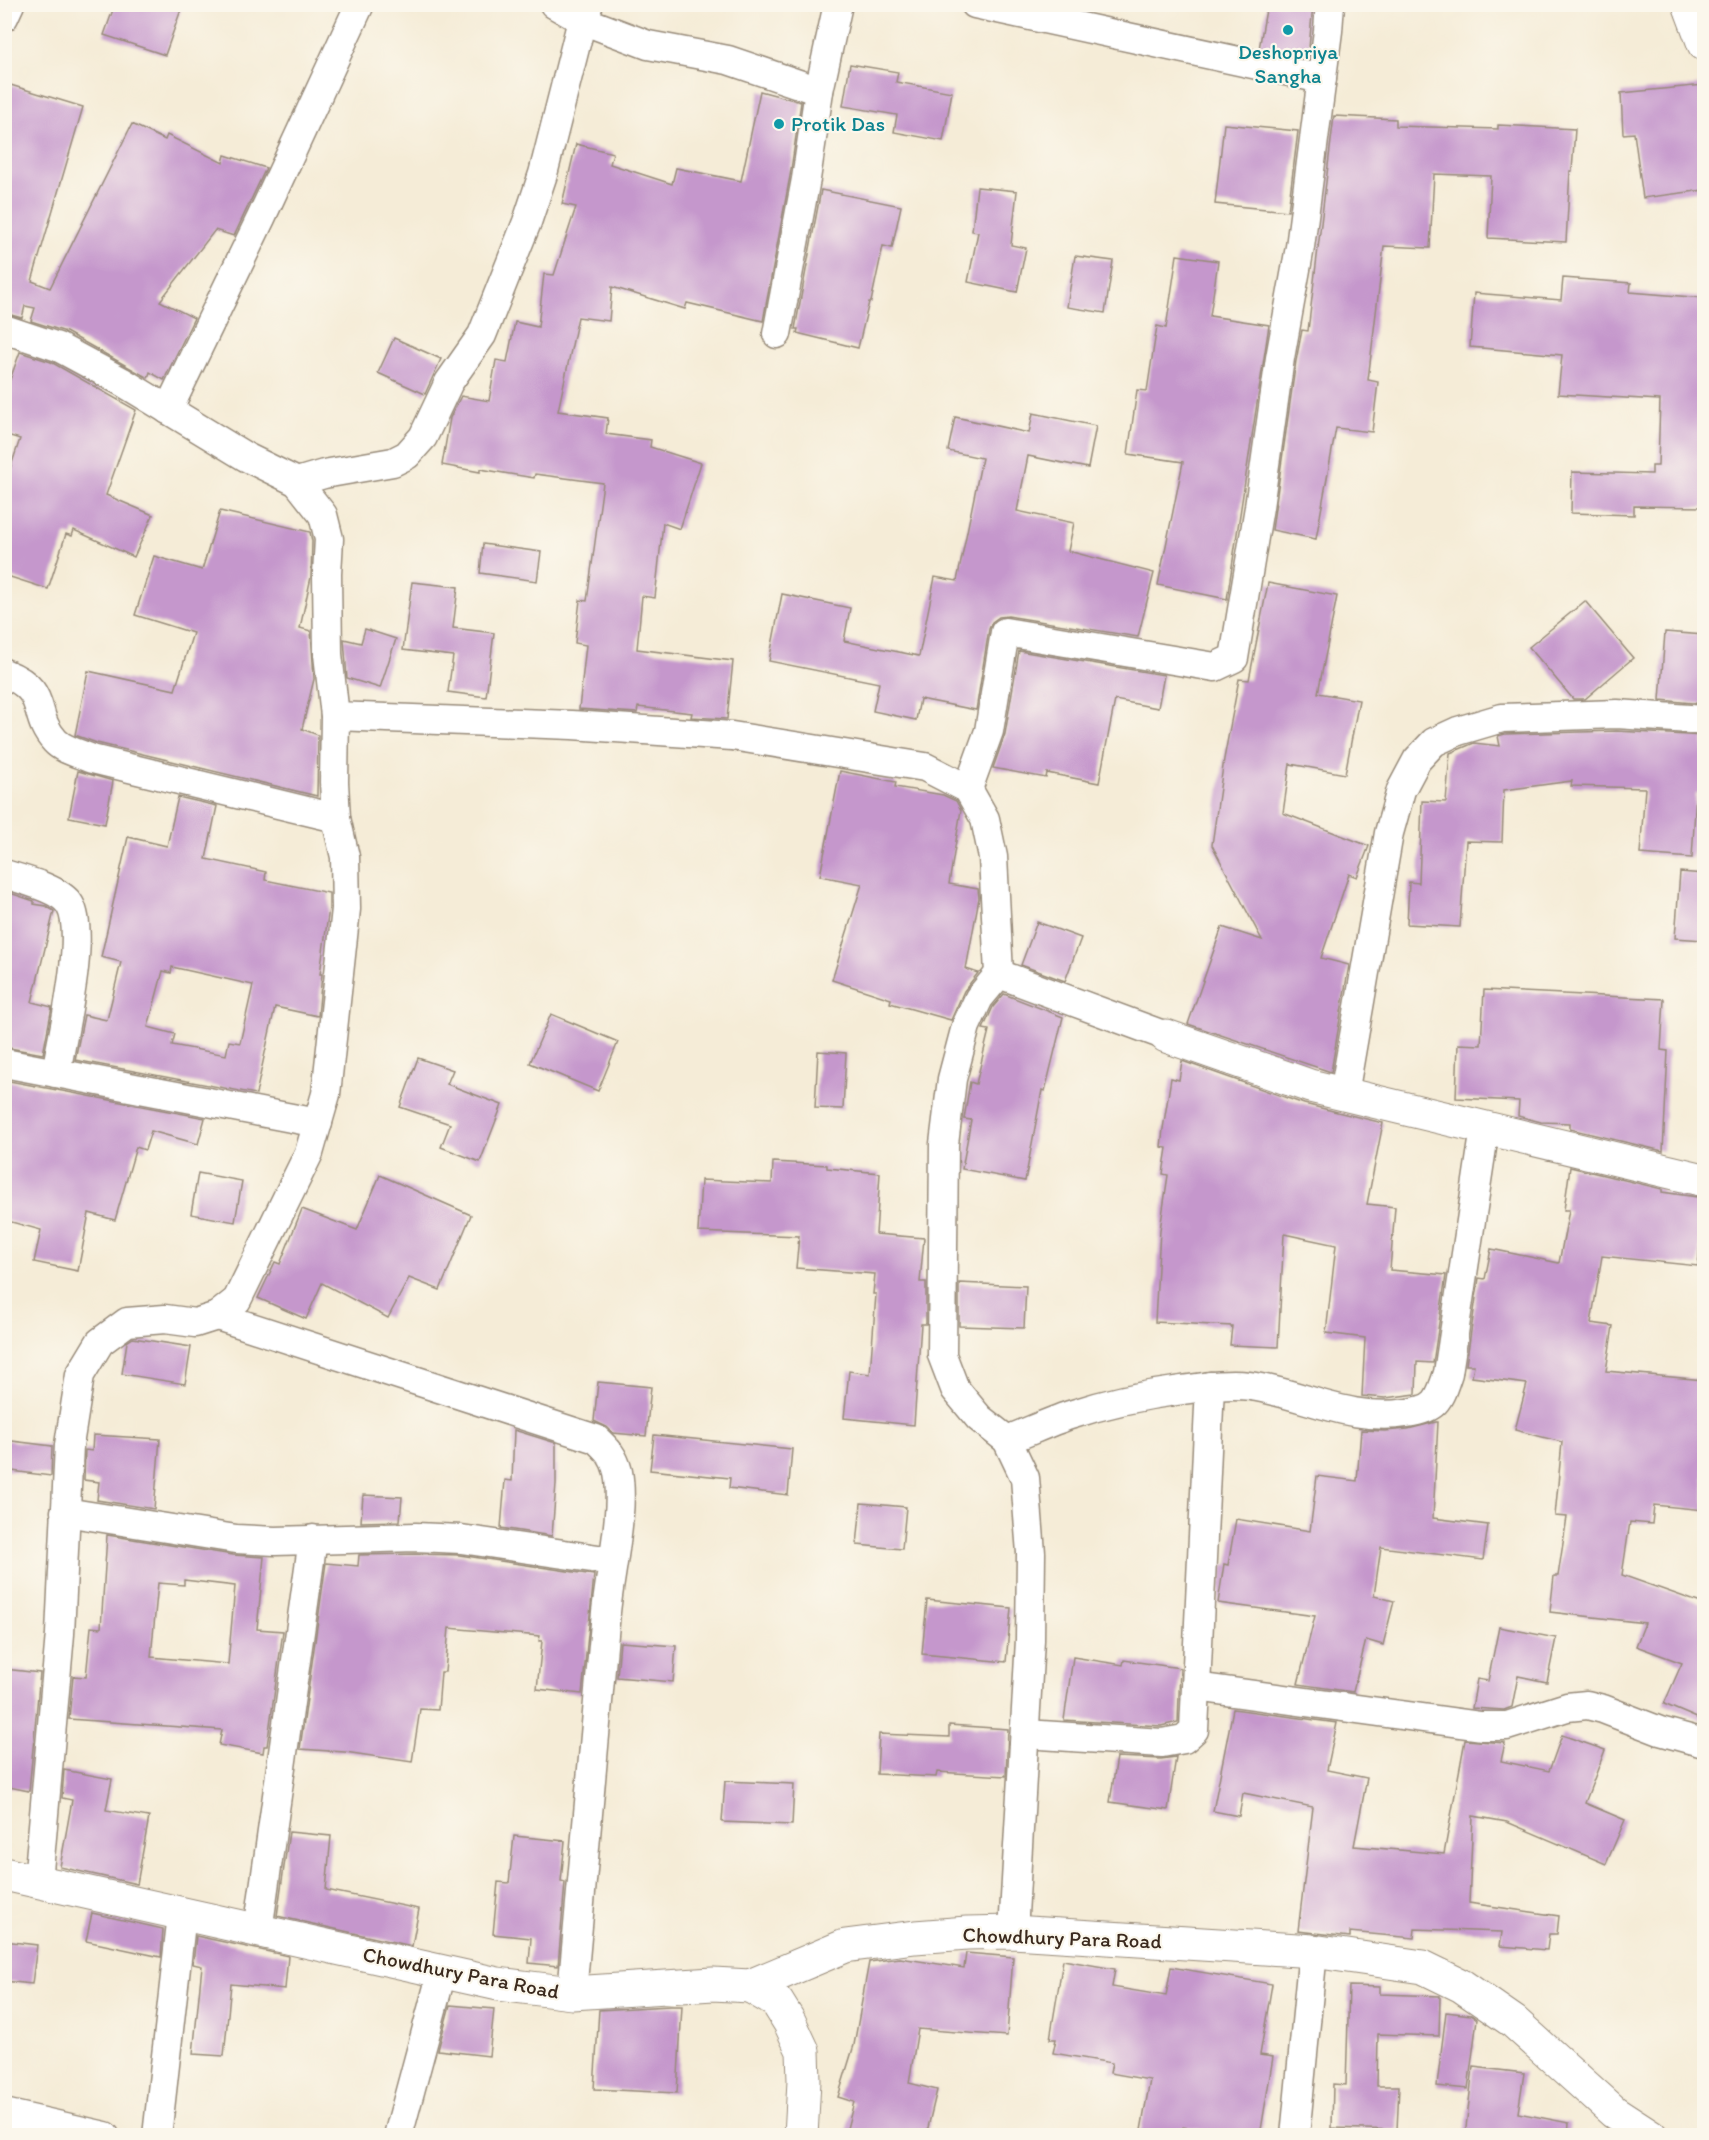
<svg xmlns="http://www.w3.org/2000/svg" width="1709" height="2140" font-family="Itim,sans-serif">
  <style>
    .building { fill: #c597cc; fill-rule: evenodd }
    .lines { fill: none; stroke-linecap: round; stroke-linejoin: round }
    .minor-casing { stroke: #988b7a; stroke-width: 31 }
    .tertiary-casing { stroke: #988b7a; stroke-width: 35 }
    .minor { stroke: #fff; stroke-width: 28 }
    .tertiary { stroke: #fff; stroke-width: 33 }
    .culture-dot { fill: #0f9aa8; stroke: #fbf7ec; stroke-width: 2 }
    .labels { text-anchor: middle; stroke-width: 4.5; stroke-linejoin: round; paint-order: stroke }
    .culture-label { font-size: 21px; fill: #0d838f; stroke: #fbf7ec }
    .street-label { font-size: 21px; fill: #3b2a1e; stroke: #fbf7ec }
  </style>
  <rect width="100%" height="100%" fill="#fbf7ec"/>
  <filter id="ink" filterUnits="userSpaceOnUse"><feTurbulence type="fractalNoise" baseFrequency=".0167" numOctaves="2"/><feDisplacementMap in="SourceGraphic" scale="12" xChannelSelector="R" yChannelSelector="G"/><feConvolveMatrix kernelMatrix="1 2 1 2 8 2 1 2 1" color-interpolation-filters="sRGB"/></filter>
  <filter id="wash" filterUnits="userSpaceOnUse"><feTurbulence type="fractalNoise" baseFrequency=".008" numOctaves="4" result="noise"/><feDisplacementMap in="SourceGraphic" scale="24" xChannelSelector="R" yChannelSelector="G"/><feGaussianBlur stdDeviation="1.35" result="paint"/><feColorMatrix in="noise" values="0 0 0 0 0 0 0 0 0 0 0 0 0 0 0 0 0 1.4 0 .05"/><feComposite in="paint" operator="in"/></filter>
  <g filter="url(#wash)">
    <rect width="100%" height="100%" fill="#f5ecd7"/>
    <g id="blocks">
      <!-- building -->
      <g class="building">
        <polygon points="115,4 183,4 165,55 104,35"/>
        <polygon points="1267,4 1313,4 1308,59 1259,49"/>
        <polygon points="850,64 898,72 896,82 952,92 943,141 894,132 897,115 843,106"/>
        <polygon points="4,83 83,107 32,281 50,288 132,124 165,140 167,135 223,163 225,155 266,168 234,236 215,230 160,301 194,318 164,380 150,372 148,378 66,332 31,321 35,308 25,306 22,318 4,313"/>
        <polygon points="1704,85 1704,190 1643,198 1634,133 1623,134 1621,93"/>
        <polygon points="760,91 801,102 790,176 763,321 687,303 685,309 612,287 609,321 578,317 558,411 608,418 606,434 651,440 650,447 701,463 680,529 663,523 655,598 642,596 637,649 733,661 727,719 691,717 692,713 638,707 637,713 579,709 586,645 575,643 580,600 587,601 603,483 535,474 534,478 480,469 480,472 442,465 450,418 461,396 489,401 496,360 507,362 515,322 538,327 544,274 554,275 576,207 562,204 576,144 613,153 610,164 672,184 676,168 741,181"/>
        <polygon points="1334,116 1396,119 1396,126 1498,129 1498,125 1575,129 1572,171 1570,171 1566,242 1488,238 1491,176 1434,174 1430,248 1384,246 1368,380 1378,382 1372,432 1336,428 1316,539 1272,530 1296,361 1302,330 1308,331"/>
        <polygon points="1224,124 1298,131 1288,211 1215,204"/>
        <polygon points="977,187 1017,191 1011,245 1026,248 1017,292 968,282 978,232 972,231"/>
        <polygon points="821,190 901,206 892,248 883,246 871,302 869,302 858,348 797,333 798,329 795,329"/>
        <polygon points="1177,255 1218,261 1210,316 1269,325 1227,599 1158,585 1183,462 1128,454 1137,390 1147,391 1157,326 1166,328"/>
        <polygon points="1075,256 1113,261 1105,313 1067,307"/>
        <polygon points="1563,278 1631,283 1630,292 1704,298 1704,507 1634,506 1634,515 1571,513 1572,472 1652,474 1652,466 1658,466 1660,400 1558,394 1562,355 1470,347 1474,293 1561,300"/>
        <polygon points="394,338 441,359 425,394 378,373"/>
        <polygon points="20,352 51,362 136,410 106,495 153,515 134,557 74,530 72,536 66,534 48,589 4,575 4,487 20,439 4,434 4,396"/>
        <polygon points="1033,413 1096,426 1088,468 1028,456 1017,511 1074,523 1068,551 1154,573 1138,637 1008,616 999,617 992,622 989,629 976,710 920,699 916,720 873,711 879,683 769,661 782,594 850,608 844,641 919,656 935,577 957,581 982,458 948,451 955,417 1029,433"/>
        <polygon points="220,511 310,532 312,541 311,577 300,628 311,631 314,679 302,729 318,735 317,796 97,743 75,735 88,671 175,690 193,633 135,615 154,556 202,570"/>
        <polygon points="483,544 541,552 537,581 480,573"/>
        <polygon points="412,582 458,587 453,628 494,633 486,697 448,692 453,656 403,650"/>
        <polygon points="1268,583 1337,596 1318,693 1359,700 1345,774 1290,764 1283,813 1369,846 1357,877 1349,874 1321,958 1349,965 1331,1072 1188,1024 1222,927 1262,940 1212,845 1224,759 1239,679 1249,680"/>
        <polygon points="1585,601 1633,658 1585,699 1573,699 1529,647"/>
        <polygon points="365,629 396,639 380,688 347,678 344,639 361,643"/>
        <polygon points="1665,632 1704,635 1704,704 1660,700"/>
        <polygon points="1019,651 1164,675 1158,708 1115,700 1099,783 1047,773 1046,778 993,768 1005,734"/>
        <polygon points="1617,731 1704,736 1704,794 1696,793 1692,858 1640,854 1645,788 1571,786 1572,781 1504,790 1502,842 1466,841 1460,927 1407,924 1409,882 1419,883 1422,801 1446,802 1450,753 1474,743 1500,746 1498,736 1505,734"/>
        <polygon points="78,771 113,781 105,824 69,817"/>
        <polygon points="840,771 896,782 895,787 943,795 956,801 961,810 949,884 978,889 979,898 966,969 978,973 964,991 951,1020 890,1003 891,999 832,980 862,884 820,876"/>
        <path d="M178 797 217 806 206 859 266 872 265 880 329 893V908L320 974H322L318 1016 275 1007 256 1094 75 1060 84 1015 107 1020 121 962 101 957 128 837 167 846ZM172 967 253 985 240 1043 229 1041 226 1055 172 1045 175 1034 148 1027 163 971 171 973Z"/>
        <polygon points="1680,872 1704,874 1704,940 1675,938"/>
        <polygon points="4,891 34,901 34,904 46,906 54,911 32,1002 52,1007 43,1054 4,1047"/>
        <polygon points="1037,922 1081,938 1065,981 1021,965"/>
        <polygon points="1484,990 1664,999 1661,1050 1668,1051 1663,1151 1570,1129 1570,1123 1541,1122 1518,1116 1519,1101 1456,1098 1458,1044 1481,1045"/>
        <polygon points="1004,994 1063,1017 1045,1091 1042,1090 1025,1181 962,1169 971,1120 964,1119 970,1082 976,1084 989,1030 983,1029 993,1007"/>
        <polygon points="551,1014 618,1042 598,1091 530,1063"/>
        <polygon points="818,1051 846,1053 843,1109 815,1108"/>
        <polygon points="418,1058 453,1070 447,1084 502,1105 480,1162 441,1147 450,1124 400,1107"/>
        <polygon points="1182,1061 1304,1104 1383,1123 1367,1204 1395,1207 1390,1270 1446,1275 1433,1363 1417,1362 1416,1394 1385,1398 1362,1396 1365,1338 1326,1333 1336,1245 1284,1234 1278,1347 1230,1345 1232,1326 1155,1322 1160,1230 1168,1175 1163,1174 1167,1148 1161,1147 1163,1129 1171,1078 1179,1080"/>
        <polygon points="4,1080 205,1118 198,1144 151,1131 145,1150 136,1147 115,1220 89,1213 78,1271 34,1262 41,1230 4,1220"/>
        <polygon points="773,1162 827,1165 827,1168 880,1173 876,1234 924,1238 920,1282 926,1282 926,1324 921,1324 914,1425 844,1418 849,1371 870,1374 876,1294 873,1294 875,1274 796,1268 799,1236 698,1232 701,1180 772,1183"/>
        <polygon points="1570,1167 1662,1189 1662,1192 1704,1198 1698,1266 1602,1256 1591,1323 1613,1326 1606,1371 1704,1380 1704,1510 1654,1505 1652,1524 1630,1522 1622,1575 1704,1604 1704,1721 1664,1704 1682,1663 1636,1646 1645,1623 1550,1612 1554,1576 1558,1576 1567,1517 1555,1516 1562,1442 1515,1430 1527,1384 1472,1377 1474,1365 1466,1365 1479,1278 1485,1279 1491,1249 1559,1263 1569,1210 1564,1210"/>
        <polygon points="198,1173 242,1181 235,1222 191,1214"/>
        <polygon points="380,1175 471,1215 440,1290 409,1278 388,1318 322,1283 306,1319 258,1298 275,1262 280,1264 302,1209 357,1230"/>
        <polygon points="959,1283 1026,1286 1024,1328 959,1326"/>
        <polygon points="133,1338 191,1347 185,1384 122,1374 127,1342"/>
        <polygon points="598,1382 651,1387 646,1436 613,1433 607,1427 594,1421"/>
        <polygon points="1436,1422 1438,1422 1433,1518 1488,1525 1483,1560 1381,1547 1374,1596 1394,1601 1383,1645 1366,1640 1353,1692 1298,1684 1315,1616 1218,1603 1224,1564 1228,1565 1236,1519 1310,1531 1317,1476 1357,1481 1361,1430 1385,1431 1408,1429"/>
        <polygon points="514,1430 556,1443 556,1484 552,1536 501,1528 505,1480 512,1481"/>
        <polygon points="93,1435 160,1439 154,1509 97,1500 99,1482 84,1480 85,1450 92,1451"/>
        <polygon points="654,1435 792,1449 788,1495 729,1488 730,1478 650,1470"/>
        <polygon points="4,1440 52,1446 51,1476 4,1470"/>
        <polygon points="363,1495 402,1497 400,1521 361,1522"/>
        <polygon points="861,1503 906,1507 902,1549 857,1545"/>
        <path d="M107 1535 233 1555 264 1557 257 1629 283 1631 267 1746H264L263 1753 219 1745 222 1730 69 1719 73 1676 86 1677 91 1627 101 1628ZM184 1580 235 1586 228 1664 151 1657 158 1583 184 1585Z"/>
        <polygon points="416,1554 459,1555 594,1575 582,1694 537,1689 542,1641 539,1641 540,1636 449,1628 445,1672 441,1672 438,1710 420,1709 412,1762 345,1752 300,1749 326,1563 358,1566 359,1555"/>
        <polygon points="927,1600 1011,1608 1006,1662 922,1654"/>
        <polygon points="1499,1627 1556,1638 1547,1682 1518,1676 1512,1707 1504,1710 1472,1708 1477,1679 1488,1681"/>
        <polygon points="620,1642 676,1646 673,1682 617,1677"/>
        <polygon points="1073,1657 1123,1665 1124,1660 1180,1668 1178,1722 1161,1726 1064,1720"/>
        <polygon points="4,1669 40,1673 29,1791 4,1786"/>
        <polygon points="1233,1709 1337,1723 1327,1770 1367,1778 1354,1846 1444,1854 1465,1740 1505,1743 1501,1761 1549,1771 1562,1735 1605,1750 1585,1803 1625,1820 1606,1864 1507,1822 1473,1816 1469,1903 1559,1916 1557,1934 1549,1934 1547,1950 1500,1946 1502,1932 1415,1929 1414,1938 1350,1932 1350,1937 1298,1931 1313,1807 1243,1793 1239,1816 1213,1811"/>
        <polygon points="949,1725 1008,1729 1006,1776 937,1772 936,1777 877,1774 879,1734 949,1737"/>
        <polygon points="1117,1757 1161,1759 1176,1757 1168,1810 1110,1802"/>
        <polygon points="64,1770 112,1779 106,1810 149,1817 137,1884 60,1867 72,1800 62,1798"/>
        <polygon points="725,1781 794,1784 792,1825 722,1822"/>
        <polygon points="289,1832 331,1836 326,1890 419,1909 412,1946 277,1916"/>
        <polygon points="514,1836 565,1841 561,1881 565,1882 558,1966 529,1963 531,1938 493,1934 498,1882 509,1883"/>
        <polygon points="92,1913 163,1929 161,1957 86,1941"/>
        <polygon points="196,1936 288,1956 285,1989 231,1984 224,2056 193,2054 202,1966 193,1964"/>
        <polygon points="4,1941 37,1945 32,1984 4,1981"/>
        <polygon points="966,1953 1013,1957 1007,2036 918,2029 909,2083 937,2090 926,2136 845,2136 854,2102 838,2097 854,2045 869,1962 900,1958 964,1968"/>
        <polygon points="1063,1960 1115,1969 1112,1987 1166,1996 1171,1967 1272,1984 1260,2055 1273,2057 1260,2136 1236,2136 1183,2127 1181,2136 1140,2136 1150,2080 1110,2073 1112,2063 1053,2053 1056,2039 1050,2039"/>
        <polygon points="1349,1986 1380,1987 1380,1994 1440,1996 1439,2036 1378,2034 1377,2086 1399,2086 1397,2130 1332,2128 1333,2084 1346,2085"/>
        <polygon points="450,2005 494,2009 489,2056 438,2050"/>
        <polygon points="670,2006 682,2006 677,2093 594,2089 599,2010"/>
        <polygon points="1446,2012 1471,2015 1477,2019 1468,2089 1437,2086"/>
        <polygon points="1473,2067 1524,2073 1518,2113 1569,2123 1568,2136 1465,2136"/>
      </g>
    </g>
  </g>
  <g filter="url(#ink)">
    <use href="#blocks" fill-opacity="0" stroke="#988b7a" stroke-width="1.5"/>
    <g class="lines">
      <!-- minor casing -->
      <g class="minor-casing">
        <g id="minor">
          <polyline points="554,4 582,20 648,45 728,60 819,91"/>
          <polyline points="975,4 1322,79"/>
          <polyline points="4,17 10,4"/>
          <polyline points="4,329 58,347 121,381 246,457 297,482 323,515 329,539 327,574 328,654 335,716 572,725 732,736 925,767 968,789 985,819 993,857 999,974"/>
          <polyline points="777,334 806,179 819,91 838,4"/>
          <polyline points="168,410 261,218 360,4"/>
          <polyline points="297,482 324,474 393,462 407,455 423,437 449,382 482,335 527,222 543,174 582,20 589,4"/>
          <path d="M4 673C51 691 30 714 55 741 63 750 81 754 92 759L336 818"/>
          <polyline points="968,789 989,731 1005,632 1215,667 1234,658 1259,507 1280,358 1300,247 1328,31 1330,4"/>
          <path d="M4 874C21 879 61 889 70 905 87 935 62 1036 56 1073"/>
          <polyline points="4,1063 318,1123"/>
          <polyline points="1344,1094 1389,833 1401,790 1417,760 1434,742 1458,731 1502,718 1617,714 1704,720"/>
          <path d="M217 1316 596 1439C607 1449 614 1456 618 1472 625 1510 610 1572 606 1612 594 1739 583 1866 572 1993"/>
          <path d="M1007 1440C1028 1432 1049 1422 1070 1415 1106 1403 1144 1395 1182 1390 1204 1387 1228 1383 1250 1386 1306 1394 1348 1422 1407 1413 1437 1409 1439 1400 1448 1373L1485 1128"/>
          <polyline points="65,1512 236,1539 275,1541 416,1537 461,1539 612,1561"/>
          <polyline points="1196,1687 1481,1726 1507,1726 1567,1707 1587,1705 1603,1709 1660,1731 1704,1743"/>
          <polyline points="1026,1734 1162,1743 1184,1739 1194,1730 1210,1386"/>
          <polyline points="38,1882 60,1634 69,1445 80,1375 100,1342 127,1322 165,1319 195,1323 217,1316 237,1300 309,1153 326,1094 346,909 345,857 336,818 334,782 335,716"/>
          <polyline points="258,1931 313,1539"/>
          <polyline points="1013,1932 1030,1640 1031,1553 1025,1478 1007,1440 979,1418 955,1389 942,1355 944,1144 952,1079 966,1026 979,998 999,974 1166,1036"/>
          <polyline points="4,2113 105,2136"/>
          <polyline points="157,2136 182,1914"/>
          <polyline points="398,2136 442,1972"/>
          <polyline points="1295,2136 1313,1951"/>
        </g>
      </g>
      <!-- tertiary casing -->
      <g class="tertiary-casing">
        <g id="tertiary">
          <polyline points="1689,4 1704,44"/>
          <polyline points="1166,1036 1310,1086 1704,1180"/>
          <polyline points="4,1874 498,1984 572,1993 713,1984 750,1986 845,1946 915,1937 967,1933 1013,1932 1313,1951 1423,1967 1462,1986 1514,2022 1614,2112 1651,2136"/>
          <polyline points="750,1986 777,2002 790,2023 803,2051 804,2081 801,2136"/>
        </g>
      </g>
      <!-- minor -->
      <use href="#minor" class="minor"/>
      <!-- tertiary -->
      <use href="#tertiary" class="tertiary"/>
    </g>
  </g>
  <!-- markers -->
  <g class="culture-dot">
    <circle cx="1288" cy="30" r="6"/>
    <circle cx="779" cy="124" r="6"/>
  </g>
  <g class="labels">
    <!-- culture labels -->
    <g class="culture-label">
      <text x="1288" y="59">Deshopriya<tspan x="1288" dy="24">Sangha</tspan></text>
      <text x="791" y="131" text-anchor="start">Protik Das</text>
    </g>
    <!-- street labels -->
    <g class="street-label">
      <text transform="translate(1062 1938) rotate(2)" y="7">Chowdhury Para Road</text>
      <text transform="translate(461 1973) rotate(11)" y="7">Chowdhury Para Road</text>
    </g>
  </g>
  <!-- margin -->
  <rect width="1709" height="2140" fill="none" stroke="#fbf7ec" stroke-width="24"/>
</svg>
